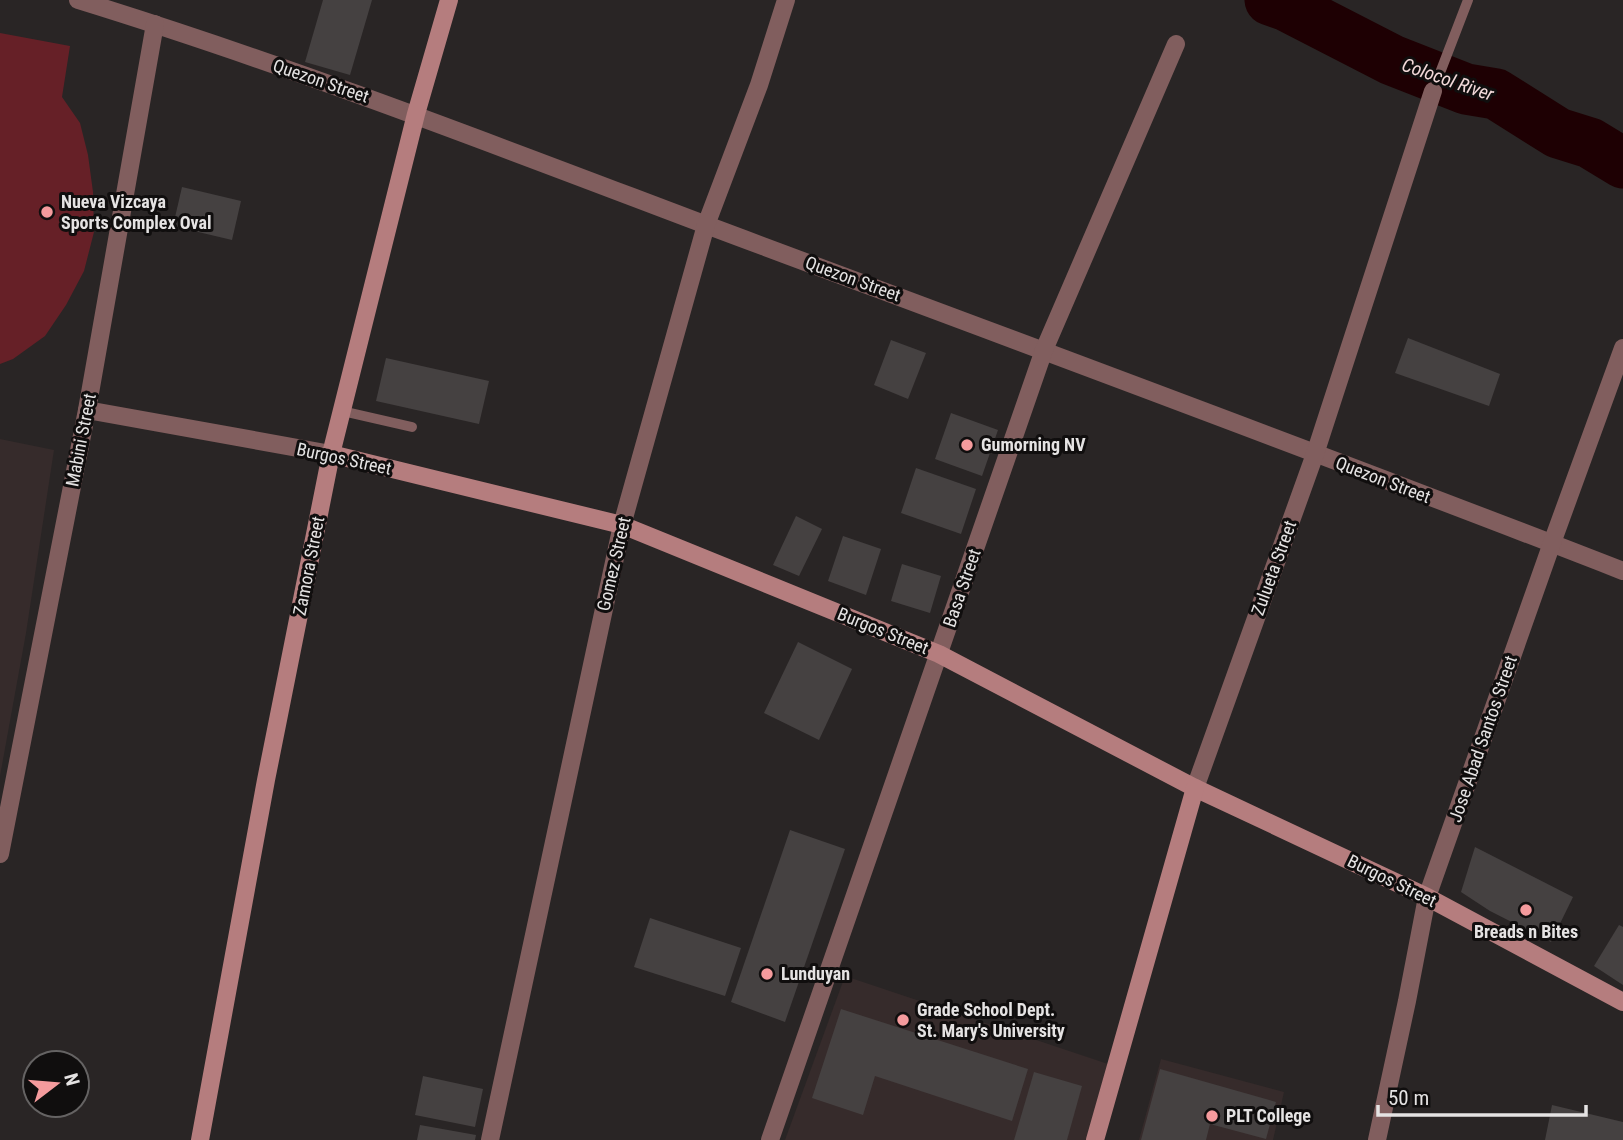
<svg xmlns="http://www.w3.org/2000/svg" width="1623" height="1140" font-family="'Roboto Condensed',sans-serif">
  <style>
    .built { fill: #362b2b }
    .green { fill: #662027 }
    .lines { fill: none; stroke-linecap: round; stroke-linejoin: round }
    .river { stroke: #1e0003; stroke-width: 51 }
    .building { fill: #454141 }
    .lane { stroke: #815e5e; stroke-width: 10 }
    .street { stroke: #815e5e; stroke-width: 18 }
    .secondary { stroke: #b57d7e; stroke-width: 18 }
    .poi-dot { fill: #f59b9d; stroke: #100e0e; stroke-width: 2.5 }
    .labels { text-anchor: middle; stroke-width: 6; stroke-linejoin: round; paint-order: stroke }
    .street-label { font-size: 18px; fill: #e5e3e3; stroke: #100e0e }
    .poi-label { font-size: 18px; font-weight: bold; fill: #e5e3e3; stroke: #100e0e; text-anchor: start }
    .water-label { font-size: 19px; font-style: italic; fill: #f3dada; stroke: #100e0e }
  </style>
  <rect width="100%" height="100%" fill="#292525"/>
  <!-- built -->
  <g class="built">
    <polygon points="0,439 54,450 26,633 0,776"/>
    <polygon points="845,976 1108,1064 1086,1140 785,1140"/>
    <polygon points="1161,1059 1284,1092 1273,1140 1139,1140"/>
  </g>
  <!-- green -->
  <polygon class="green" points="0,33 70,46 62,97 80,123 88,155 93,192 94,232 84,271 66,305 45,336 13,359 0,364"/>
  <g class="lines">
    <!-- river -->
    <polyline class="river" points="1270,0 1287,6 1392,60 1466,89 1496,94 1558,133 1590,143 1623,163"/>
  </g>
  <!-- building -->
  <g class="building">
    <polygon points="323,0 372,0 350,75 305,62"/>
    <polygon points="182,187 241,201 232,240 173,226"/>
    <polygon points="1408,338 1500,374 1489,406 1395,373"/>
    <polygon points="891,340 926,353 908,399 874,385"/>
    <polygon points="386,358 489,381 479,424 376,401"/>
    <polygon points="951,413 998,430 982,476 935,459"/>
    <polygon points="916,468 976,489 961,534 901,513"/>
    <polygon points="796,516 822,529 799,576 773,565"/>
    <polygon points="843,536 881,549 866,595 828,581"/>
    <polygon points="902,564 941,576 930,613 891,601"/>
    <polygon points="798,642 852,669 819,740 764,713"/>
    <polygon points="790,830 845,849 785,1022 731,1002"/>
    <polygon points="1475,847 1573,897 1551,942 1490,911 1461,892"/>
    <polygon points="650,918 741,948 725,996 634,967"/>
    <polygon points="1619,925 1623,927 1623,985 1594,966"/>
    <polygon points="841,1009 1028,1069 1012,1121 875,1076 863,1115 812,1098"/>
    <polygon points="1160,1069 1276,1102 1266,1139 1210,1124 1206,1140 1141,1140"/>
    <polygon points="1034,1072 1082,1086 1067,1140 1014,1140"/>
    <polygon points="423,1076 483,1089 475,1127 415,1115"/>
    <polygon points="1552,1105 1623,1122 1623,1140 1545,1140"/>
    <polygon points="420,1125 476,1135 475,1140 417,1140"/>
  </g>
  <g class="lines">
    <!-- lane -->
    <g class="lane">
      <polyline points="1433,91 1468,0"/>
      <polyline points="342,411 412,427"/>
    </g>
    <!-- street -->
    <g class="street">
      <path d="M78 0C292 66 500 147 709 226 1014 340 1320 453 1623 571"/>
      <polyline points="87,410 331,454"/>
      <polyline points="1195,788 1315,454 1433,91"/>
      <polyline points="0,854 87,410 155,24"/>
      <polyline points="490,1140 622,525 706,225 759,85 786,0"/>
      <polyline points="770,1140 1044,350 1176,44"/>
      <polyline points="1377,1140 1407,1001 1427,897 1552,543 1623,348"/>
    </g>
    <!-- secondary -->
    <g class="secondary">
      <polyline points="331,454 622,525 939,654 1195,788 1427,897 1623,1002"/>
      <polyline points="200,1140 266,780 331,454 416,114 449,0"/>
      <polyline points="1095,1140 1195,788"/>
    </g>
  </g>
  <!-- markers -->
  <g class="poi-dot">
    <circle cx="47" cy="212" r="7"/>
    <circle cx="967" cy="445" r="7"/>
    <circle cx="1526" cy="910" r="7"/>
    <circle cx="767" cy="974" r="7"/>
    <circle cx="903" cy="1020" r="7"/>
    <circle cx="1212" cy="1116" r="7"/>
  </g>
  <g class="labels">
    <!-- street labels -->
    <g class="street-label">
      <text transform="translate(321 81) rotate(19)" y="6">Quezon Street</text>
      <text transform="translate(853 279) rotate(20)" y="6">Quezon Street</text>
      <text transform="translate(81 440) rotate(-79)" y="6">Mabini Street</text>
      <text transform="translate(344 459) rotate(12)" y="6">Burgos Street</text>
      <text transform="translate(1383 480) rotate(21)" y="6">Quezon Street</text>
      <text transform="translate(614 564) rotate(-77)" y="6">Gomez Street</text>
      <text transform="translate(309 566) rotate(-79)" y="6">Zamora Street</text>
      <text transform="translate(1274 568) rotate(-70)" y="6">Zulueta Street</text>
      <text transform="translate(962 588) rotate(-71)" y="6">Basa Street</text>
      <text transform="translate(883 631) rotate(22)" y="6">Burgos Street</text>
      <text transform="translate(1483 739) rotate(-71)" y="6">Jose Abad Santos Street</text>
      <text transform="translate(1392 881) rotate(26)" y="6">Burgos Street</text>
    </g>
    <!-- poi labels -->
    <g class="poi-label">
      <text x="61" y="208">Nueva Vizcaya<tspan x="61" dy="21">Sports Complex Oval</tspan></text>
      <text x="981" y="451">Gumorning NV</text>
      <text x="1526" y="938" text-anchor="middle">Breads n Bites</text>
      <text x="781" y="980">Lunduyan</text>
      <text x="917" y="1016">Grade School Dept.<tspan x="917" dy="21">St. Mary's University</tspan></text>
      <text x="1226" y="1122">PLT College</text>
    </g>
    <!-- water labels -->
    <g class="water-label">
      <text transform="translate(1448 79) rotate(19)" y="7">Colocol River</text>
    </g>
  </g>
  <!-- north arrow -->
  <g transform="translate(56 1084) rotate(74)"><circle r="33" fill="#100e0e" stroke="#656363" stroke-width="2"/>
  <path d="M0-5L12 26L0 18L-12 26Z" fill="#f59b9d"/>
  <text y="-10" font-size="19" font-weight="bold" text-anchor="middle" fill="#e5e3e3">N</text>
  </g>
  <!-- scale -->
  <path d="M1378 1105v10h208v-10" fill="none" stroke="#e5e3e3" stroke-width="3.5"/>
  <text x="1388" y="1105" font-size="21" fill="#e5e3e3" stroke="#100e0e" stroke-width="5" paint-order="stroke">50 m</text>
</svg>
